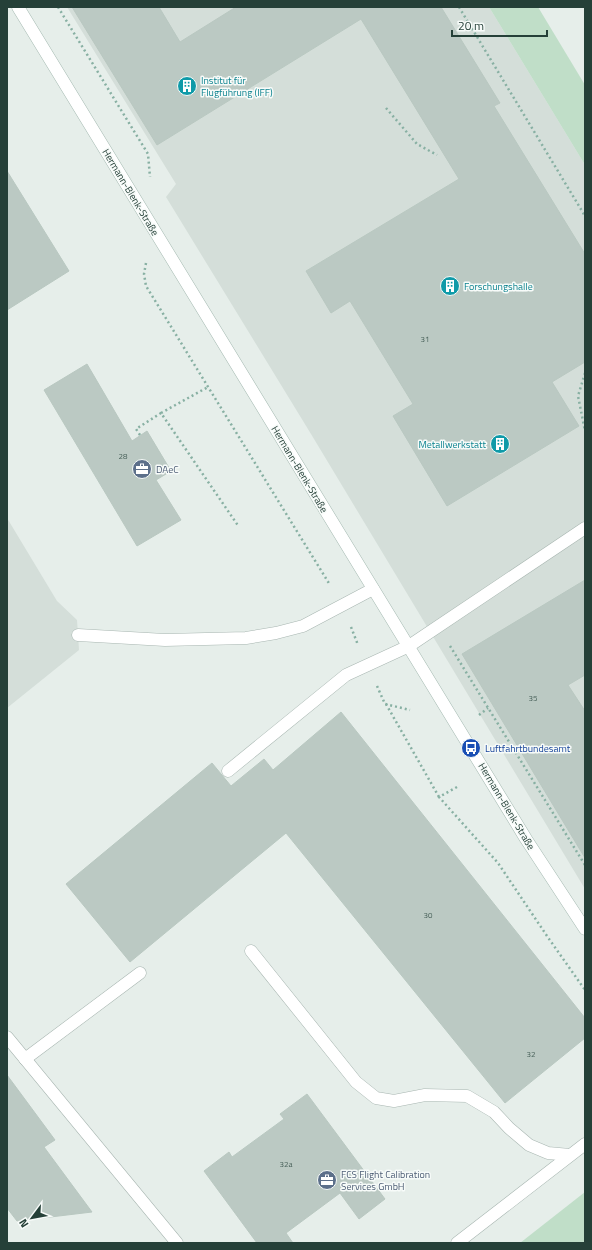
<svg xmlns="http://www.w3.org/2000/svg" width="592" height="1250" font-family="'Titillium Web',sans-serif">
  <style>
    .built { fill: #d4ded9 }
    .green { fill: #c0dec8 }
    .building { fill: #bbc9c3; stroke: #b9c8c1 }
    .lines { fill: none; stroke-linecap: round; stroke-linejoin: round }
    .lane-casing { stroke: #a8b6b1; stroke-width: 13 }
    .secondary-casing { stroke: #a5bab2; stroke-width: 13 }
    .path { stroke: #88b0a3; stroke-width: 2.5; stroke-dasharray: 2 3; stroke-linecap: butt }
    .lane { stroke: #fff; stroke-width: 12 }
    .secondary { stroke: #fff; stroke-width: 12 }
    .labels { text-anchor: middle; stroke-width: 3; stroke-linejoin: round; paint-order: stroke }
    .number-label { font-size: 8px; fill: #4a625b }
    .culture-label { font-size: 10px; fill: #0d838f; stroke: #f7fbf9; text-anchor: start }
    .street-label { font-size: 10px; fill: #254038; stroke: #f7fbf9 }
    .service-label { font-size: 10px; fill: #4e5e75; stroke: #f7fbf9; text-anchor: start }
    .transit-label { font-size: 10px; fill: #164399; stroke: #f7fbf9; text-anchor: start }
  </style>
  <rect width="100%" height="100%" fill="#e6eeea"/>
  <!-- built -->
  <g class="built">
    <polygon points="67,7 489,7 585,165 585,889 311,434 166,197 176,184"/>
    <polygon points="7,518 57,601 77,620 79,650 7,708"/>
  </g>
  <!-- green -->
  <g class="green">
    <polygon points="489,7 538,7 585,85 585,165"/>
    <polygon points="585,1192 585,1243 520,1243"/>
  </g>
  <!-- building -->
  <g class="building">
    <polygon points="72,7 159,7 180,42 236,7 441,7 500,103 494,106 585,254 585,362 552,382 579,426 447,506 393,416 413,404 350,301 331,313 306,271 459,179 361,19 157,145"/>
    <polygon points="7,171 69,271 7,310"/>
    <polygon points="87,364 132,441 147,431 171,471 156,480 181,520 137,546 44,390"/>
    <polygon points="585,580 585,675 568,685 585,711 585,858 462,654"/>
    <polygon points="341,712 585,1018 585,1038 505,1103 286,833 130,962 66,884 212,763 231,786 264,759 273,770"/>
    <polygon points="7,1075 55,1140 44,1147 92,1212 17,1221 7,1208"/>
    <polygon points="307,1094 385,1199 359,1219 340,1193 286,1233 293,1243 257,1243 204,1171 229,1152 232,1157 284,1119 280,1114"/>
  </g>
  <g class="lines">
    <!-- lane casing -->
    <g class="lane-casing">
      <g id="lane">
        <polyline points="78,635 165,640 246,638 276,633 303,626 373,589"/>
        <polyline points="228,771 346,675 409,646 585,528"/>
        <polyline points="251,951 356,1082 376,1098 394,1101 425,1095 467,1096 494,1112 509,1128 529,1145 548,1153 570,1155"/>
        <polyline points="7,1037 177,1243"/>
        <polyline points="25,1059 140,973"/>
        <polyline points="457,1243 585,1144"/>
      </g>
    </g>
    <!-- secondary casing -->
    <g class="secondary-casing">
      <polyline id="secondary" points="18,7 526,839 585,929"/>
    </g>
    <!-- path -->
    <g class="path">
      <polyline points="58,7 148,154 150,177"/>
      <polyline points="459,7 585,216"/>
      <polyline points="386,108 417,144 437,155"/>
      <polyline points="146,263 144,274 146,286 330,585"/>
      <polyline points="585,373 578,396 585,431"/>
      <polyline points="161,413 208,387"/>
      <polyline points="140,435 136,429 161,413 239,527"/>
      <polyline points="351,627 358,645"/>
      <polyline points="450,646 585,865"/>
      <polyline points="377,686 385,704 410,710"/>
      <polyline points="386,704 439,797"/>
      <polyline points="479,715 488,708"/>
      <polyline points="457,787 439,797 498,863 547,936 585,990"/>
    </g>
    <!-- lane -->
    <use href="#lane" class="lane"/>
    <!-- secondary -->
    <use href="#secondary" class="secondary"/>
  </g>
  <!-- icons -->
  <defs>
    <g id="building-disc" transform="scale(1)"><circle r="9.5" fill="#0f9aa8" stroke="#f7fbf9"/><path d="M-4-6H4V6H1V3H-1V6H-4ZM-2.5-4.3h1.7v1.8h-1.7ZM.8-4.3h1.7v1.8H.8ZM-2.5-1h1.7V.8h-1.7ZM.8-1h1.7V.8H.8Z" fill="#fff"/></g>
    <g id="office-disc" transform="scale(1)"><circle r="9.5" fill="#5c6f8a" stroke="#f7fbf9"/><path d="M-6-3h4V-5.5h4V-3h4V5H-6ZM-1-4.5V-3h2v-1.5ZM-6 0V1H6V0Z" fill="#fff"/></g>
    <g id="bus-disc" transform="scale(1)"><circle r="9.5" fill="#1a4fb4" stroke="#f7fbf9"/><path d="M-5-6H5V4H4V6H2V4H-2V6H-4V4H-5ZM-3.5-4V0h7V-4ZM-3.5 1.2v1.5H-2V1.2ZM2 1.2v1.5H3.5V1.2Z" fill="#fff"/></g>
  </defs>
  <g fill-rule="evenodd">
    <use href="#building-disc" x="187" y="86"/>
    <use href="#building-disc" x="450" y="286"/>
    <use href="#building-disc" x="500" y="444"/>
    <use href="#office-disc" x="142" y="469"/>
    <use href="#bus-disc" x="471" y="748"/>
    <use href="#office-disc" x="327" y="1180"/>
  </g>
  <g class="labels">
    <!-- number labels -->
    <g class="number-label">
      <text x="425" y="342">31</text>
      <text x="123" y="459">28</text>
      <text x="533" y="701">35</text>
      <text x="428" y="918">30</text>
      <text x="531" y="1057">32</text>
      <text x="286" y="1167">32a</text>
    </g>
    <!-- culture labels -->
    <g class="culture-label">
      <text x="201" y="84">Institut für<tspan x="201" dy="12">Flugführung (IFF)</tspan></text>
      <text x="464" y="290">Forschungshalle</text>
      <text x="486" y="448" text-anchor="end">Metallwerkstatt</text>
    </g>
    <!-- street labels -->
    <g class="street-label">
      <text transform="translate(131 192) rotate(59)" y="4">Hermann-Blenk-Straße</text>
      <text transform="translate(300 469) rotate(59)" y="4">Hermann-Blenk-Straße</text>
      <text transform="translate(507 806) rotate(59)" y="4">Hermann-Blenk-Straße</text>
    </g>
    <!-- service labels -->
    <g class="service-label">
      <text x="156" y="473">DAeC</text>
      <text x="341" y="1178">FCS Flight Calibration<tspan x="341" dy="12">Services GmbH</tspan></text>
    </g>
    <!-- transit labels -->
    <g class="transit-label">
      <text x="485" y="752">Luftfahrtbundesamt</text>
    </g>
  </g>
  <!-- border -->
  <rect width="592" height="1250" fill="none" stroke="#254038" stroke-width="16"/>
  <!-- north arrow -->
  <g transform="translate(32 1218) rotate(238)" stroke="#f7fbf9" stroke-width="3" paint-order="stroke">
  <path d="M0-3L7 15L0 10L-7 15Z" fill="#254038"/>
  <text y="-6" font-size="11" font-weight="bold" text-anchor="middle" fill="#254038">N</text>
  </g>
  <!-- scale -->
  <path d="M452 30v6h95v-6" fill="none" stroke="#254038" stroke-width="2"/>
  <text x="458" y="30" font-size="12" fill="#254038" stroke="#f7fbf9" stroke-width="3" paint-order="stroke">20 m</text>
</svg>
